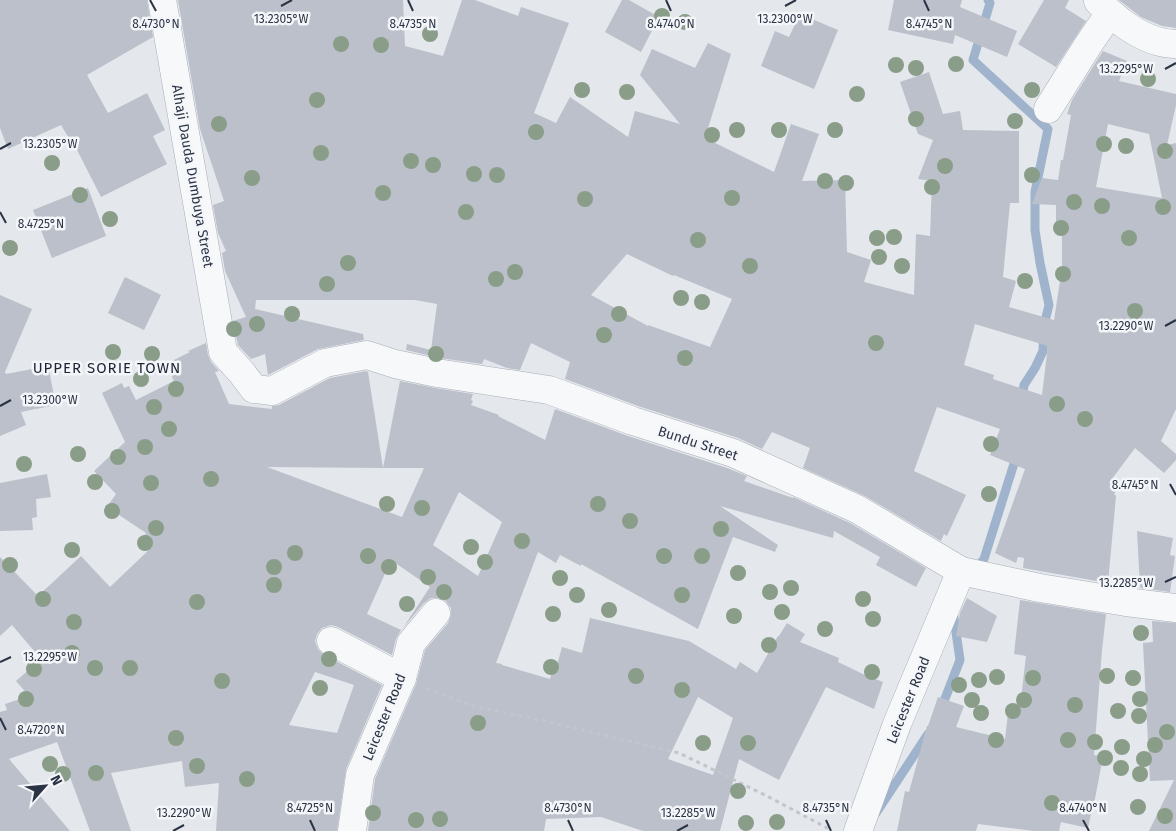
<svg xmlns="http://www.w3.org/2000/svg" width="1176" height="831" font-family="'Fira Sans',sans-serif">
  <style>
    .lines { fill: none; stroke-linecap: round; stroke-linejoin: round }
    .stream { stroke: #9fb4cc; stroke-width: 9 }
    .building { fill: #bbc0ca; fill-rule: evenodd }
    .street-casing { stroke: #a9aeb7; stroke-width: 29 }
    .path { stroke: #c2c5cb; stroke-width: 3; stroke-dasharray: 4 4; stroke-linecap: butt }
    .street { stroke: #f7f8fa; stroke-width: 28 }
    .tree { fill: #899d89 }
    .ticks { fill: none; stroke: #2b3445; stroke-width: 2 }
    .labels { text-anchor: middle; stroke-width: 5; stroke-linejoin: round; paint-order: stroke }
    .street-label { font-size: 14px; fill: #2b3445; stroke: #f4f6f9 }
    .neighbourhood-label { font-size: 15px; letter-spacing: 1px; fill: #1d2536; stroke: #f4f6f9 }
    .ticks-label { font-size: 12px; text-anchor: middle; fill: #2b3445; stroke: #f4f6f9; stroke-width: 5; stroke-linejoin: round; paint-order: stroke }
  </style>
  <rect width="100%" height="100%" fill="#e4e7ec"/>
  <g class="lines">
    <!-- stream -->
    <g class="stream">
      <polyline points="988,0 990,3 973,60 1048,129 1035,192 1035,230 1040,263 1049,305 1044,325 1043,351 1035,368 1024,385 1022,399"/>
      <polyline points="975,570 984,559 1017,454"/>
      <polyline points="941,709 960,660 953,611"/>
      <polyline points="876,813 928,734"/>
    </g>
  </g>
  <!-- building -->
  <g class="building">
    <polygon points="0,0 147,0 153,37 87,75 108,113 147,93 165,130 153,136 167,164 101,197 74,144 73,145 61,125 8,149 0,128"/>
    <path d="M178 0H403L405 46 443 56 462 0H475L518 16 521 7 569 23 534 113 556 123 570 97 628 137 635 111 680 124 640 75 652 49 695 68 708 43 731 54 705 138 774 172 791 124 819 134 802 181 845 180 847 252 871 260 864 282 914 295 916 234 930 236 932 181 918 179 933 140 918 134 900 82 929 72 943 114 960 111 963 130 1019 131V203H1010L1003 277 1016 281 1009 307 1054 320 1062 268V233H1056V205L1032 204 1042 178 1058 180 1061 160H1063L1071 115 1067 114 1072 100 1101 54 1103 51 1127 61 1119 81 1176 94V105L1167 145 1176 143V409L1161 441 1176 454V460L1164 473 1135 448 1109 483 1117 489 1114 494 1116 496 1108 583 1023 568 1024 558 1018 557 1016 563 995 553 1025 469 990 455 1000 429 937 407 914 471 966 495 947 536 944 534 941 541 865 496 803 468 810 448 772 432 762 449 738 438 638 406 565 379 570 362 531 343 520 370 507 368 484 359 482 364 440 358 406 350 407 344 431 350 437 304 415 300H256L255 309 363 334 364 340 318 349 268 375 265 354 251 359 238 345 233 321 246 317 225 271 222 253 226 251 218 233 213 205 224 201 200 129ZM1108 124 1149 134 1162 198 1096 187ZM627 254 673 276 674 275 732 299 710 347 648 325V326L591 295ZM975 324 1048 346 1042 395 993 379 994 375 964 365Z"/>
    <polygon points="622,0 629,0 659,17 641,52 605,32"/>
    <polygon points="894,0 962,0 960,7 1017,31 1007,57 955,35 953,44 888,30"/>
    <polygon points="1044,0 1069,0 1065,8 1086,21 1056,67 1018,44"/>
    <polygon points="1119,0 1176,0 1176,28 1162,26 1141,17"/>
    <polygon points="800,14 838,30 814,89 761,66 775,31 789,37"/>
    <polygon points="88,188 106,236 52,258 33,210"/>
    <polygon points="125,277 161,295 144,330 108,313"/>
    <polygon points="0,295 32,309 5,372 6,374 48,366 56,405 36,409 34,408 35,409 21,412 26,425 0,436"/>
    <path d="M206 343 208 355 211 362 219 371 215 372 229 404 272 409V406L279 405 330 378 366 371 368 372 383 468 267 467 402 517 424 468H383L400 381 435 388 473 394 471 400 473 401 471 405 499 415 498 416 545 440 555 409 628 436 727 468 747 476 744 481 793 498V497L850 523 926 568 916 587 876 565 880 557 834 531 833 538 720 506 778 545 775 552 733 537 698 629 581 564V566L560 555 556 563 538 552 496 663 502 664V665L550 679 552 671 555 672 562 647 582 653 590 618 689 641 736 669 740 662 757 673 778 636H779L787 623 805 634 800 642 839 658 838 662 865 675 883 682 874 709 826 687 779 780 739 759 720 831H643L601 817 546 819 544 831H368L375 779 416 684 425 650 448 623 451 615V608L446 601 439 598H431L424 603 403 628 430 587 391 560 367 614 401 630 396 639 392 655 338 627 331 625 322 628 317 634 315 641 318 649 324 655 382 685 346 769 337 831H216L219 783 185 787 182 761 111 773 131 831H90L57 742 9 759 70 831H0V712L7 710 5 704 29 696 16 681 41 659 12 625 0 636V557L38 596 81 556 110 587 152 547 142 540 146 533 107 507 116 494 94 471 125 442 102 393 122 383 124 388 129 386 136 400 174 381 166 364 190 352 188 351ZM459 492 502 522 478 576 433 545ZM315 672 354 685 337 733 289 725ZM698 697 733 718 713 775 668 759Z"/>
    <polygon points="47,474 51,497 36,499 37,517 32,518 33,530 0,531 0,483"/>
    <polygon points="1137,531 1173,538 1170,555 1175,556 1170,592 1141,588 1140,587"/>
    <polygon points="967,598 997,616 987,642 956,636 960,613"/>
    <polygon points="1020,600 1106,614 1102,650 1094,755 1101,756 1101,761 1102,762 1094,804 1093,804 1088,828 1061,822 1059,831 1034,831 978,824 976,831 897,831 905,791 909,792 927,726 928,726 938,697 964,706 956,727 1005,739 1009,705 1020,707 1026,656 1014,654"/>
    <polygon points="1152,621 1176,623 1176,831 1149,831 1174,780 1150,781 1143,643 1153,642"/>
  </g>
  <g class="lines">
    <!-- street casing -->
    <g class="street-casing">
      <g id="street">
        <polyline points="162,0 223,352 242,373 254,389 272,391 325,363 367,355 395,364 437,373 549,390 633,421 733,453 857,509 961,571 1040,588 1126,602 1176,608"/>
        <path d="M1098 1C1117 21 1146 44 1176 44"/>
        <polyline points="1048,109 1088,45 1110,13"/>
        <polyline points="331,641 402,678"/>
        <polyline points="352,831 360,775 402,678 411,643 436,613"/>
        <polyline points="858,831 897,724 961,571"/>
      </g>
    </g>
    <!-- path -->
    <polyline class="path" points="427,688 469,705 549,722 679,753 765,795 831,830"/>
    <!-- street -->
    <use href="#street" class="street"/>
  </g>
  <!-- trees -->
  <g class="tree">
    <circle cx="662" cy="16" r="8"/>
    <circle cx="685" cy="22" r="8"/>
    <circle cx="430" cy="34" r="8"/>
    <circle cx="341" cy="44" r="8"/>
    <circle cx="381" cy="45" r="8"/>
    <circle cx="956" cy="64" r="8"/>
    <circle cx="896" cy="65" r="8"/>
    <circle cx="916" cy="68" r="8"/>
    <circle cx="1148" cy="79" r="8"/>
    <circle cx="582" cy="90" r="8"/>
    <circle cx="1032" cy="90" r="8"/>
    <circle cx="627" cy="92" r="8"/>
    <circle cx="857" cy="94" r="8"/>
    <circle cx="317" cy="100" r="8"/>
    <circle cx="916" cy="119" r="8"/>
    <circle cx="1015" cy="121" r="8"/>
    <circle cx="219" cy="124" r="8"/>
    <circle cx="737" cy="130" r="8"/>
    <circle cx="779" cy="130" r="8"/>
    <circle cx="835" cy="130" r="8"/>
    <circle cx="536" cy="132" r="8"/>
    <circle cx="712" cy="135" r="8"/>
    <circle cx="1104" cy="144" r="8"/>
    <circle cx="1126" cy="146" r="8"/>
    <circle cx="1165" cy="151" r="8"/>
    <circle cx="321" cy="153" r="8"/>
    <circle cx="411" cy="161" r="8"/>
    <circle cx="52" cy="163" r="8"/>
    <circle cx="433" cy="165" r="8"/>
    <circle cx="945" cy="166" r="8"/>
    <circle cx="474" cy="174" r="8"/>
    <circle cx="497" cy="175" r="8"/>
    <circle cx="1032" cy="175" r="8"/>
    <circle cx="252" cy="178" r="8"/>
    <circle cx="825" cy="181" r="8"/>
    <circle cx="846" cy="183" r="8"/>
    <circle cx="932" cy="187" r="8"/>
    <circle cx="383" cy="193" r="8"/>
    <circle cx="80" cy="195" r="8"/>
    <circle cx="732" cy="198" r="8"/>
    <circle cx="585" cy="199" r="8"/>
    <circle cx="1074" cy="202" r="8"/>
    <circle cx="1102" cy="206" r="8"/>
    <circle cx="1163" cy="207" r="8"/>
    <circle cx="466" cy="212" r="8"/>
    <circle cx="110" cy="219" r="8"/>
    <circle cx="1061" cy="228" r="8"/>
    <circle cx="894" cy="237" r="8"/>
    <circle cx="877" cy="238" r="8"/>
    <circle cx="1129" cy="238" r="8"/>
    <circle cx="698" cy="240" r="8"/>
    <circle cx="10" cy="248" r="8"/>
    <circle cx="879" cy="257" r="8"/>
    <circle cx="348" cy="263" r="8"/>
    <circle cx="750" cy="266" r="8"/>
    <circle cx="902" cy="266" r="8"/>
    <circle cx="515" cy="272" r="8"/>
    <circle cx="1063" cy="274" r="8"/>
    <circle cx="496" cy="279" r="8"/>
    <circle cx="1025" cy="281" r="8"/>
    <circle cx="327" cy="284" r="8"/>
    <circle cx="681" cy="298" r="8"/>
    <circle cx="702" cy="302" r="8"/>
    <circle cx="1135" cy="311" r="8"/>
    <circle cx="292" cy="314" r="8"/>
    <circle cx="619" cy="314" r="8"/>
    <circle cx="257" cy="324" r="8"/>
    <circle cx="234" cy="329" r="8"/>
    <circle cx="604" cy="335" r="8"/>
    <circle cx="876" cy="343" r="8"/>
    <circle cx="113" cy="352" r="8"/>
    <circle cx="152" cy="354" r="8"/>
    <circle cx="436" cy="354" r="8"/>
    <circle cx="685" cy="358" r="8"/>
    <circle cx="141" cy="379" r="8"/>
    <circle cx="176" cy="389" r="8"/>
    <circle cx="1057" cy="404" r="8"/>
    <circle cx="154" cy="407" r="8"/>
    <circle cx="1085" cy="419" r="8"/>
    <circle cx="169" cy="429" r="8"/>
    <circle cx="991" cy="444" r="8"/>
    <circle cx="145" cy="447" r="8"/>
    <circle cx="78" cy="454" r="8"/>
    <circle cx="118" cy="457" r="8"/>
    <circle cx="24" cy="464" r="8"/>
    <circle cx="211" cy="479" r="8"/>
    <circle cx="95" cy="482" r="8"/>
    <circle cx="151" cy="483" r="8"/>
    <circle cx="989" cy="494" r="8"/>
    <circle cx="387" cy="504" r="8"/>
    <circle cx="598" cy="504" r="8"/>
    <circle cx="422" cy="508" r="8"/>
    <circle cx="112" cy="511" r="8"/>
    <circle cx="630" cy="521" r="8"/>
    <circle cx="156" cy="528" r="8"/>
    <circle cx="721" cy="529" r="8"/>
    <circle cx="522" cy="541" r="8"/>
    <circle cx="145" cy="543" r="8"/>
    <circle cx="471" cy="547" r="8"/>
    <circle cx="72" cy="550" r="8"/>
    <circle cx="295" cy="553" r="8"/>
    <circle cx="368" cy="556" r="8"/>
    <circle cx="664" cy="556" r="8"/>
    <circle cx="702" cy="556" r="8"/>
    <circle cx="485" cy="562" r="8"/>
    <circle cx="10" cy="565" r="8"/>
    <circle cx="274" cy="567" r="8"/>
    <circle cx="389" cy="567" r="8"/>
    <circle cx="738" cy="573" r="8"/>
    <circle cx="428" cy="577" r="8"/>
    <circle cx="560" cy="578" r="8"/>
    <circle cx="274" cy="585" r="8"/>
    <circle cx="791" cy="588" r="8"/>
    <circle cx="444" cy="592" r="8"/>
    <circle cx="770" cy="592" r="8"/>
    <circle cx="577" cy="595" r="8"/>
    <circle cx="682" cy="595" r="8"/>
    <circle cx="43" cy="599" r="8"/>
    <circle cx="863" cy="599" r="8"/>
    <circle cx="197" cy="602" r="8"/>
    <circle cx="407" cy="604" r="8"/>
    <circle cx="609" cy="610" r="8"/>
    <circle cx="782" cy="612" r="8"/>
    <circle cx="553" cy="614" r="8"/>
    <circle cx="734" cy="616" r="8"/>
    <circle cx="873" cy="619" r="8"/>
    <circle cx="74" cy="622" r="8"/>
    <circle cx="825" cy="629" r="8"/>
    <circle cx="1141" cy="633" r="8"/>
    <circle cx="769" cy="645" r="8"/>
    <circle cx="72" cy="653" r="8"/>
    <circle cx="329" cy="659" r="8"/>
    <circle cx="551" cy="667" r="8"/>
    <circle cx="95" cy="668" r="8"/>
    <circle cx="130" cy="668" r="8"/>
    <circle cx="34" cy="669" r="8"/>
    <circle cx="872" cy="672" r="8"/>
    <circle cx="636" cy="676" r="8"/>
    <circle cx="1107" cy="676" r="8"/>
    <circle cx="997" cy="677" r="8"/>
    <circle cx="1033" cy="678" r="8"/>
    <circle cx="1133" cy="678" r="8"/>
    <circle cx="979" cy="680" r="8"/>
    <circle cx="222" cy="681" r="8"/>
    <circle cx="959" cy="685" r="8"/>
    <circle cx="320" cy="688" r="8"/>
    <circle cx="682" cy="690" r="8"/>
    <circle cx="26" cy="699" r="8"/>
    <circle cx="1140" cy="699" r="8"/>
    <circle cx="972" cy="700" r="8"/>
    <circle cx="1024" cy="700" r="8"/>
    <circle cx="1075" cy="705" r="8"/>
    <circle cx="1013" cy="711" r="8"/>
    <circle cx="1118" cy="711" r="8"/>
    <circle cx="981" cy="713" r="8"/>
    <circle cx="1139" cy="716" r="8"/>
    <circle cx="478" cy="723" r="8"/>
    <circle cx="1167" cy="732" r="8"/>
    <circle cx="176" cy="738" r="8"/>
    <circle cx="996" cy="740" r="8"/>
    <circle cx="1068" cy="740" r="8"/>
    <circle cx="1095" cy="742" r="8"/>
    <circle cx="703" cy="743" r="8"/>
    <circle cx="748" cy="743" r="8"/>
    <circle cx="1155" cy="745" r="8"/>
    <circle cx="1122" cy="747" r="8"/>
    <circle cx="1105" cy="758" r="8"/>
    <circle cx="1144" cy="759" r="8"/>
    <circle cx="50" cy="764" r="8"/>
    <circle cx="197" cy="766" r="8"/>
    <circle cx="1121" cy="768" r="8"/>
    <circle cx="96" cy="773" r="8"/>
    <circle cx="63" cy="774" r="8"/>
    <circle cx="1140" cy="774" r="8"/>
    <circle cx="247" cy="779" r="8"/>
    <circle cx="738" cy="791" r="8"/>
    <circle cx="1052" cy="803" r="8"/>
    <circle cx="1138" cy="807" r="8"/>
    <circle cx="373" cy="813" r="8"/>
    <circle cx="1165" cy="816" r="8"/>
    <circle cx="440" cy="819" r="8"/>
    <circle cx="416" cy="820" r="8"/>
    <circle cx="777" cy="822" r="8"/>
    <circle cx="746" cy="823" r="8"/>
  </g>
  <!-- ticks -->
  <path class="ticks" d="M150 0 156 11M408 0 413 11M666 0 671 11M924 0 929 11M281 6 292 0M785 6 796 0M1165 69 1176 63M0 149 11 143M0 212 6 223M1165 326 1176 320M0 406 11 400M1170 484 1176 495M1165 582 1176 577M0 662 11 657M0 718 6 730M310 820 315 831M568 820 573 831M826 820 831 831M1083 820 1089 831M173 831 184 825M677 831 688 825"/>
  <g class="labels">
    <!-- street labels -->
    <g class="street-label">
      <text transform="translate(193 176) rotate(80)" y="5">Alhaji Dauda Dumbuya Street</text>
      <text transform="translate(698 443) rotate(18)" y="5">Bundu Street</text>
      <text transform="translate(908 700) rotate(-68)" y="5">Leicester Road</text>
      <text transform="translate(384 717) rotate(-68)" y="5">Leicester Road</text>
    </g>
    <!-- neighbourhood labels -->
    <g class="neighbourhood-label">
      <text x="107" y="373">UPPER SORIE TOWN</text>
    </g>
  </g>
  <g class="ticks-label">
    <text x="281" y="23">13.2305°W</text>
    <text x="785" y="23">13.2300°W</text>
    <text x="156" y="28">8.4730°N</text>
    <text x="413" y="28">8.4735°N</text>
    <text x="671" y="28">8.4740°N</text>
    <text x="929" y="28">8.4745°N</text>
    <text x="1126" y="73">13.2295°W</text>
    <text x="50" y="148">13.2305°W</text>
    <text x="41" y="228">8.4725°N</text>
    <text x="1126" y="330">13.2290°W</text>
    <text x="50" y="404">13.2300°W</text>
    <text x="1135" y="489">8.4745°N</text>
    <text x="1126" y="587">13.2285°W</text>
    <text x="50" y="661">13.2295°W</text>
    <text x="41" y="734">8.4720°N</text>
    <text x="310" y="812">8.4725°N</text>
    <text x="568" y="812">8.4730°N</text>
    <text x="826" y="812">8.4735°N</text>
    <text x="1083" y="812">8.4740°N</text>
    <text x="184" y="817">13.2290°W</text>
    <text x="688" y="817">13.2285°W</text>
  </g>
  <!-- north arrow -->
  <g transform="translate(45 786) rotate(63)" stroke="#f4f6f9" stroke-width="4" paint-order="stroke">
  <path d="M0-4L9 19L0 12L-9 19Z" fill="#2b3445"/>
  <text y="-8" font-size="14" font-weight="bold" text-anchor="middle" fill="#2b3445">N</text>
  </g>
</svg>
